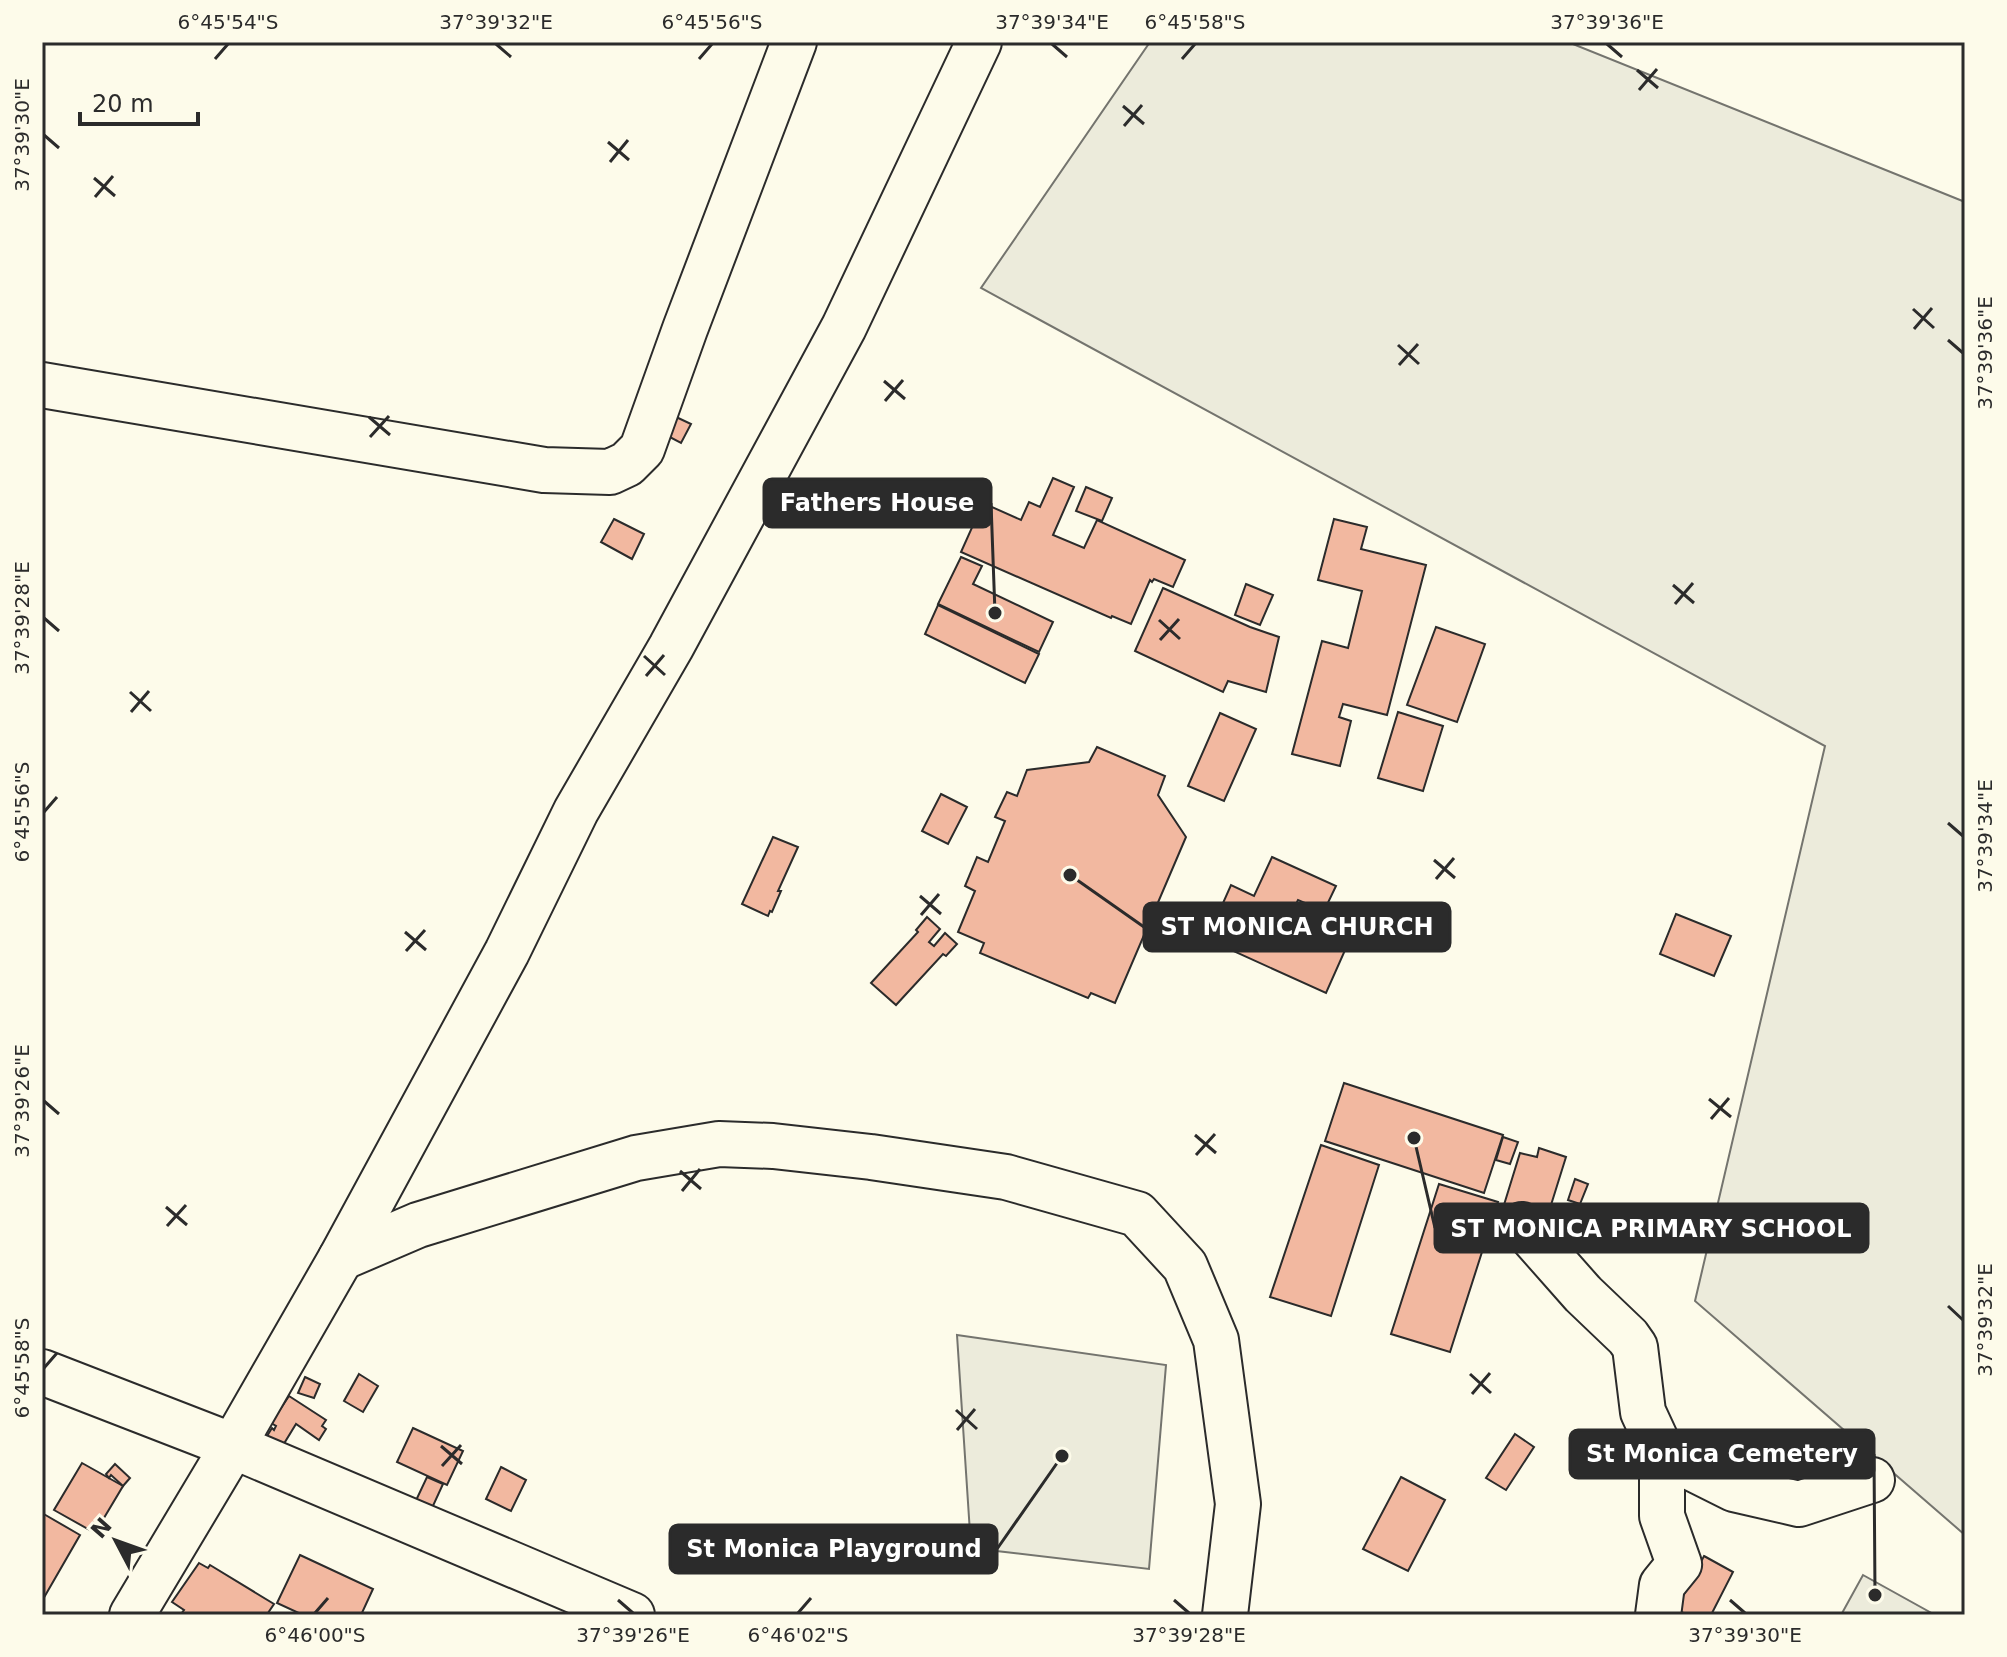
<svg xmlns="http://www.w3.org/2000/svg" width="2007" height="1657" font-family="'DejaVu Sans',sans-serif">
  <style>
    .green { fill: #ecebdb; stroke: #74746e; stroke-width: 2 }
    .building { fill: #f2b8a0; stroke: #2b2b2b; stroke-width: 2 }
    .lines { fill: none; stroke-linecap: round; stroke-linejoin: round }
    .minor-casing { stroke: #2b2b2b; stroke-width: 48 }
    .minor { stroke: #fdfbea; stroke-width: 44 }
    .ticks { fill: none; stroke: #2b2b2b; stroke-width: 3 }
    .leader { fill: none; stroke: #2b2b2b; stroke-width: 3 }
    .callout-dot { fill: #2b2b2b; stroke: #fdfbea; stroke-width: 3 }
    .callout { fill: #2b2b2b; stroke: #2b2b2b; stroke-width: 3 }
    .callout-label { font-size: 24px; text-anchor: middle; font-weight: bold; fill: #fff }
    .neatline { fill: none; stroke: #2b2b2b; stroke-width: 3 }
    .ticks-label { font-size: 20px; text-anchor: middle; fill: #2b2b2b }
  </style>
  <rect width="100%" height="100%" fill="#fdfbea"/>
  <!-- green -->
  <g class="green">
    <polygon points="1150,42 1568,42 1965,202 1965,1535 1695,1301 1825,746 981,288"/>
    <polygon points="957,1335 1166,1365 1149,1569 971,1548"/>
    <polygon points="1863,1575 1935,1615 1841,1615"/>
  </g>
  <!-- building -->
  <g class="building">
    <polygon points="674,416 691,424 681,443 664,434"/>
    <polygon points="1053,478 1074,487 1053,535 1084,548 1097,520 1185,560 1173,587 1154,579 1152,582 1150,580 1131,624 1112,616 1111,618 961,552 983,503 1021,520 1029,502 1040,507"/>
    <polygon points="1086,487 1112,498 1102,521 1076,511"/>
    <polygon points="614,519 644,534 632,559 601,542"/>
    <polygon points="1334,519 1367,527 1361,549 1426,565 1387,715 1343,704 1339,717 1351,721 1340,766 1292,754 1322,641 1348,648 1362,591 1318,580"/>
    <polygon points="961,557 982,566 973,584 1053,622 1039,652 938,604"/>
    <polygon points="1246,584 1273,595 1260,625 1235,615"/>
    <polygon points="1163,588 1250,627 1279,637 1266,692 1228,681 1223,692 1135,651"/>
    <polygon points="938,605 1039,654 1025,683 925,634"/>
    <polygon points="1436,627 1485,644 1457,722 1407,705"/>
    <polygon points="1398,712 1443,726 1423,791 1378,778"/>
    <polygon points="1220,713 1256,729 1224,801 1188,786"/>
    <polygon points="1097,747 1165,776 1158,795 1186,837 1115,1003 1091,993 1088,998 980,953 984,943 958,932 975,891 965,886 977,857 988,862 1005,821 995,817 1007,792 1017,796 1027,770 1089,762"/>
    <polygon points="941,794 967,807 948,844 922,831"/>
    <polygon points="773,837 798,847 778,891 781,891 772,912 770,911 768,916 742,904"/>
    <polygon points="1272,857 1336,886 1324,911 1298,900 1292,912 1350,939 1326,993 1207,939 1231,885 1254,896"/>
    <polygon points="1676,914 1731,936 1714,976 1660,954"/>
    <polygon points="927,917 940,929 929,942 934,946 945,933 957,944 946,956 943,954 896,1005 871,983 918,932 916,930"/>
    <polygon points="1344,1083 1503,1135 1484,1193 1325,1141"/>
    <polygon points="1503,1137 1518,1142 1510,1164 1496,1160"/>
    <polygon points="1321,1145 1379,1165 1331,1316 1270,1297"/>
    <polygon points="1539,1148 1566,1157 1546,1221 1503,1208 1520,1153 1537,1157"/>
    <polygon points="1575,1179 1588,1184 1580,1204 1568,1200"/>
    <polygon points="1439,1184 1498,1202 1450,1352 1391,1334"/>
    <polygon points="359,1374 378,1386 363,1412 344,1401"/>
    <polygon points="305,1377 320,1384 314,1398 298,1393"/>
    <polygon points="289,1396 326,1420 322,1426 326,1429 319,1440 296,1424 277,1455 270,1439 267,1436 272,1428 274,1430 276,1426 271,1423"/>
    <polygon points="413,1428 463,1451 447,1485 397,1462"/>
    <polygon points="1515,1434 1534,1447 1506,1490 1486,1478"/>
    <polygon points="82,1463 123,1486 95,1533 54,1510"/>
    <polygon points="115,1464 130,1478 123,1486 111,1475 109,1478 106,1474"/>
    <polygon points="501,1467 526,1480 511,1511 486,1499"/>
    <polygon points="427,1477 443,1484 427,1519 411,1511"/>
    <polygon points="1401,1477 1445,1500 1408,1571 1363,1549"/>
    <polygon points="42,1513 80,1535 42,1601"/>
    <polygon points="300,1555 373,1589 361,1615 303,1615 277,1603"/>
    <polygon points="1704,1556 1733,1572 1711,1615 1687,1615 1676,1609"/>
    <polygon points="199,1563 208,1568 210,1565 274,1604 268,1613 271,1615 184,1615 181,1614 184,1610 172,1602"/>
  </g>
  <g class="lines">
    <!-- minor casing -->
    <g class="minor-casing">
      <g id="minor">
        <polyline points="42,385 544,470 610,472 627,464 642,449 685,329 794,42"/>
        <polyline points="1522,1225 1583,1294 1628,1337 1635,1347 1643,1412 1662,1453 1734,1489 1799,1504 1872,1480"/>
        <polyline points="341,1258 418,1225 636,1158 719,1144 773,1146 871,1157 1006,1177 1137,1214 1185,1266 1216,1340 1238,1504 1225,1615"/>
        <polyline points="42,1372 233,1446 632,1615"/>
        <polyline points="132,1615 233,1446 341,1258 507,952 576,811 671,647 844,327 979,42"/>
        <polyline points="1658,1615 1662,1585 1679,1564 1662,1516 1662,1453"/>
      </g>
    </g>
    <!-- minor -->
    <use href="#minor" class="minor"/>
  </g>
  <!-- ticks -->
  <path class="ticks" d="M496 44 511 57M1052 44 1067 57M1607 44 1622 57M215 59 228 44M699 59 712 44M1182 59 1195 44M1637 70 1658 88M1639 90 1657 69M1123 106 1144 124M1124 126 1142 105M44 135 59 148M608 142 629 160M610 162 628 140M94 178 115 196M95 197 113 176M1913 309 1934 328M1914 329 1932 308M1948 340 1963 353M1398 345 1419 364M1399 365 1418 344M884 381 905 399M885 401 903 380M369 417 390 435M370 437 389 416M1673 585 1694 603M1675 604 1693 583M44 618 59 631M1159 620 1180 639M1160 640 1179 619M644 656 665 675M646 676 664 655M130 692 151 711M131 712 149 691M44 812 57 797M1948 823 1963 836M1434 860 1455 878M1436 879 1454 858M920 896 941 914M921 915 939 894M405 932 426 950M406 951 425 930M1709 1099 1731 1117M44 1101 59 1114M1711 1119 1729 1098M1195 1135 1216 1153M1196 1155 1215 1134M680 1171 701 1189M682 1191 700 1169M166 1207 187 1225M167 1226 186 1205M1948 1306 1963 1320M44 1368 57 1353M1470 1374 1491 1393M1472 1394 1490 1373M956 1410 977 1429M957 1430 975 1409M441 1446 462 1464M442 1466 461 1445M618 1600 633 1613M1174 1600 1189 1613M1730 1600 1745 1613M315 1613 328 1598M798 1613 811 1598"/>
  <!-- callouts -->
  <path class="leader" d="M995 613L991 503M1070 875L1144 927M1414 1138L1435 1228M1875 1595L1874 1454M1062 1456L997 1549"/>
  <g class="callout-dot">
    <circle cx="995" cy="613" r="8"/>
    <circle cx="1070" cy="875" r="8"/>
    <circle cx="1414" cy="1138" r="8"/>
    <circle cx="1875" cy="1595" r="8"/>
    <circle cx="1062" cy="1456" r="8"/>
  </g>
  <g class="callout">
    <rect x="764" y="479" width="227" height="48" rx="8"/>
    <rect x="1144" y="903" width="306" height="48" rx="8"/>
    <rect x="1435" y="1204" width="433" height="48" rx="8"/>
    <rect x="1570" y="1430" width="304" height="48" rx="8"/>
    <rect x="670" y="1525" width="327" height="48" rx="8"/>
  </g>
  <g class="callout-label">
    <text x="877" y="511">Fathers House</text>
    <text x="1297" y="935">ST MONICA CHURCH</text>
    <text x="1651" y="1237">ST MONICA PRIMARY SCHOOL</text>
    <text x="1722" y="1462">St Monica Cemetery</text>
    <text x="834" y="1557">St Monica Playground</text>
  </g>
  <!-- border -->
  <rect width="2007" height="1657" fill="none" stroke="#fdfbea" stroke-width="88"/>
  <!-- north arrow -->
  <g transform="translate(116 1541) rotate(311)" stroke="#fdfbea" stroke-width="6" paint-order="stroke">
  <path d="M0-6L14 30L0 20L-14 30Z" fill="#2b2b2b"/>
  <text y="-12" font-size="22" font-weight="bold" text-anchor="middle" fill="#2b2b2b">N</text>
  </g>
  <!-- scale -->
  <path d="M80 112v12h118v-12" fill="none" stroke="#2b2b2b" stroke-width="4"/>
  <text x="92" y="112" font-size="24" fill="#2b2b2b" stroke="#fdfbea" stroke-width="6" paint-order="stroke">20 m</text>
  <rect x="44" y="44" width="1919" height="1569" class="neatline"/>
  <g class="ticks-label">
    <text x="228" y="29">6°45'54"S</text>
    <text x="496" y="29">37°39'32"E</text>
    <text x="712" y="29">6°45'56"S</text>
    <text x="1052" y="29">37°39'34"E</text>
    <text x="1195" y="29">6°45'58"S</text>
    <text x="1607" y="29">37°39'36"E</text>
    <text transform="translate(22 135) rotate(-90)" y="7">37°39'30"E</text>
    <text transform="translate(1985 353) rotate(-90)" y="7">37°39'36"E</text>
    <text transform="translate(22 618) rotate(-90)" y="7">37°39'28"E</text>
    <text transform="translate(22 812) rotate(-90)" y="7">6°45'56"S</text>
    <text transform="translate(1985 836) rotate(-90)" y="7">37°39'34"E</text>
    <text transform="translate(22 1101) rotate(-90)" y="7">37°39'26"E</text>
    <text transform="translate(1985 1320) rotate(-90)" y="7">37°39'32"E</text>
    <text transform="translate(22 1368) rotate(-90)" y="7">6°45'58"S</text>
    <text x="315" y="1642">6°46'00"S</text>
    <text x="633" y="1642">37°39'26"E</text>
    <text x="798" y="1642">6°46'02"S</text>
    <text x="1189" y="1642">37°39'28"E</text>
    <text x="1745" y="1642">37°39'30"E</text>
  </g>
</svg>
